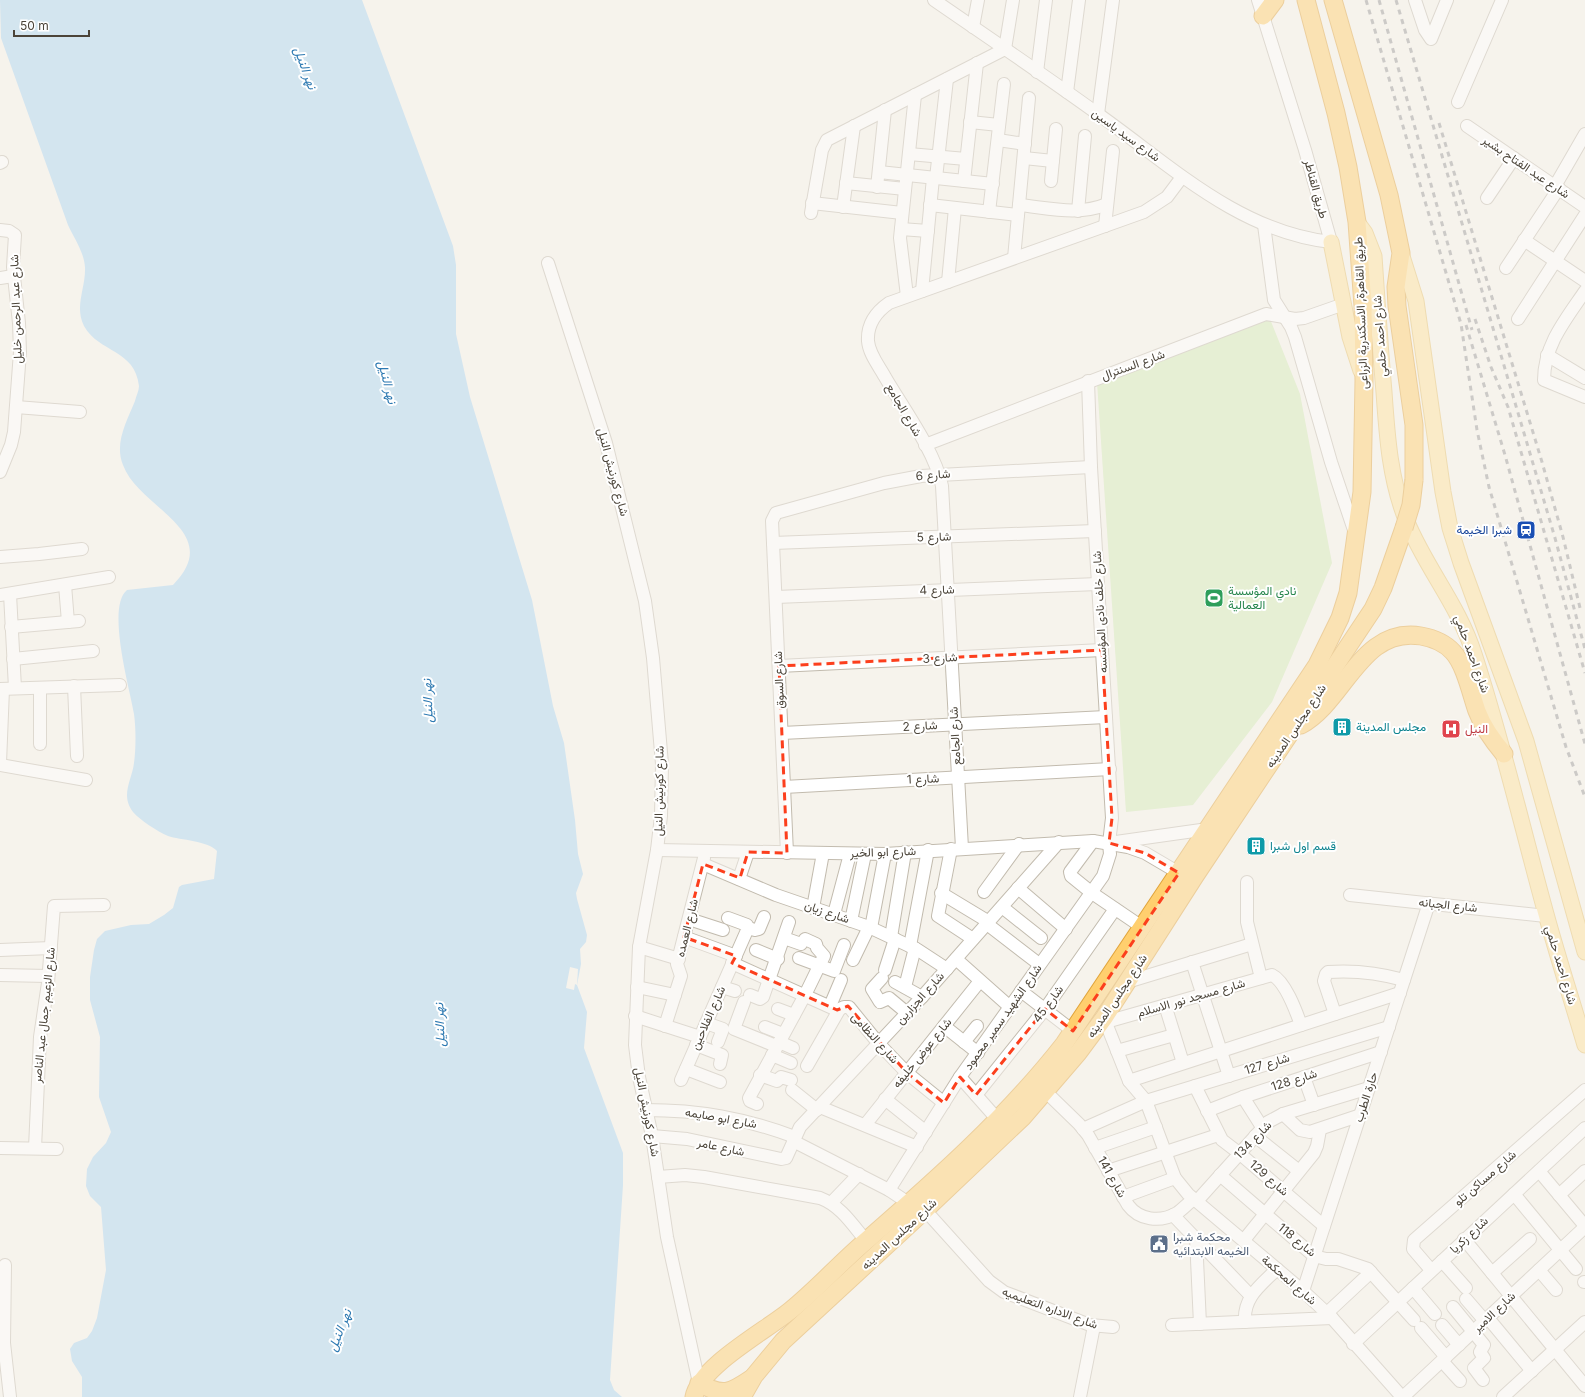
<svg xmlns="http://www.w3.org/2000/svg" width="1585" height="1397" font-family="Inter,Vazirmatn,sans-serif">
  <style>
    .green { fill: #d2eab5 }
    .water { fill: #a9d4f2 }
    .pier { fill: #f6f3ec }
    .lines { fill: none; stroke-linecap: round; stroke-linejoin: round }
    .minor-casing { stroke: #c2bbae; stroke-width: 14 }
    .major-casing { stroke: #e6c16a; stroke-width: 17 }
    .highway-casing { stroke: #e0a43c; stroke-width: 19 }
    .minor { stroke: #fff; stroke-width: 12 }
    .major { stroke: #ffe39c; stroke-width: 15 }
    .highway { stroke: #ffcf6e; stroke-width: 17 }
    .rail { stroke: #9a9a9a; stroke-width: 3; stroke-dasharray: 5 5; stroke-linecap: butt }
    .highway-bridge-casing { stroke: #e0a43c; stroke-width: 19; stroke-linecap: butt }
    .highway-bridge { stroke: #ffcf6e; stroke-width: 17 }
    .marked { fill: none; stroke: #fc3f1d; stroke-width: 3; stroke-dasharray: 8 5; stroke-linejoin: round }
    .labels { text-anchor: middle; stroke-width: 4; stroke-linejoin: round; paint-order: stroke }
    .street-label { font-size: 12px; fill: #4b4439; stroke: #fff }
    .transit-label { font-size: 12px; fill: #164399; stroke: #fff; text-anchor: end }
    .leisure-label { font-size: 12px; fill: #27864d; stroke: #fff; text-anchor: start }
    .culture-label { font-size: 12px; fill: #0d838f; stroke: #fff; text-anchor: start }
    .health-label { font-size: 12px; fill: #be3a42; stroke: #fff; text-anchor: start }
    .service-label { font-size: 12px; fill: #4e5e75; stroke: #fff; text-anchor: start }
    .water-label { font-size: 13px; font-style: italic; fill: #2e7ab2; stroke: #fff }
  </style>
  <rect width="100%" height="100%" fill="#f6f3ec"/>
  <!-- green -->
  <polygon class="green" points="1270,319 1300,394 1332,563 1272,702 1193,805 1126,812 1097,382"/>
  <!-- water -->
  <path class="water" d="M0 0H362L453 246 456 265V334L470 397 532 600 553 706 564 743 575 820 578 854 583 874 576 893 577 899 587 935 586 942 580 949 581 964 577 985 587 1012 584 1048 623 1153V1185L610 1380 614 1390 622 1397H82V1377L72 1361 70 1349 74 1343 87 1338 92 1331 97 1318 106 1270 101 1207 90 1196 86 1186 87 1169 93 1157 106 1143 111 1132 99 1097 100 1037 90 1000V977L94 950 97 939 105 931 131 925 149 924 164 915 173 908 179 887 182 885 214 879 217 851C209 841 180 840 168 836 157 831 141 821 133 812 120 795 132 780 134 763 136 748 136 729 134 714 130 689 106 607 127 590L173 585C226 531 139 509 123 465 114 443 127 421 135 401 136 396 139 391 139 386 135 349 99 353 84 326 74 306 86 288 85 267 84 252 74 238 68 225L1 38Z"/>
  <!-- pier -->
  <polygon class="pier" points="570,967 578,969 577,985 575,984 574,990 566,988"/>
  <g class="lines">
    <!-- minor casing -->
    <g class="minor-casing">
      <g id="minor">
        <path d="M934 0C989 38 1044 75 1098 114 1170 165 1239 232 1331 242L1305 150 1258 0"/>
        <polyline points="1415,0 1425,30 1431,39 1447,0"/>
        <polyline points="973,27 978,0"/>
        <polyline points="1037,72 1046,0"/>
        <polyline points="1067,92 1079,0"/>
        <polyline points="1458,102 1502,0"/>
        <polyline points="1098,114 1113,0"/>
        <polyline points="970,122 999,125"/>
        <polyline points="1467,126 1585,207"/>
        <polyline points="998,140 1025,144"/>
        <polyline points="909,154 966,159"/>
        <polyline points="1024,158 1053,161"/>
        <polyline points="0,163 2,162"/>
        <polyline points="879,172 993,184"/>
        <polyline points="936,178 947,79"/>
        <polyline points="964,181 977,63"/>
        <polyline points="1051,181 1056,129"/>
        <polyline points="846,183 905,189"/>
        <polyline points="1555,186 1585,134"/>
        <polyline points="877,187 885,110"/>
        <polyline points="1487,198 1514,158"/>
        <polyline points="812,203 902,213"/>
        <polyline points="930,205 1018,215"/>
        <path d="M1019 205C1049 208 1079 216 1107 204"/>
        <polyline points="843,207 854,126"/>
        <polyline points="1078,211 1085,136"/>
        <polyline points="989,212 1004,84"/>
        <polyline points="811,213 822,150 827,140 1005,49 1013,0"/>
        <polyline points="1264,225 1274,300 1291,327 1295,337 1331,462 1355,533"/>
        <polyline points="1105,226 1113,151"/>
        <polyline points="901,229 928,231"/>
        <polyline points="0,230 9,231 15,235 13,267 19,323 20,352 14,432 11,445 0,472"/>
        <polyline points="1524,240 1585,281"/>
        <polyline points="1014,258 1029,98"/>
        <polyline points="548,263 606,443 645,601 653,658 662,764 661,816 657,850 639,947 635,1045 639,1077 652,1136 667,1237 699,1383"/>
        <polyline points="1506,268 1559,188"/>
        <polyline points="0,278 13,276"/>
        <polyline points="948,282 955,208"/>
        <polyline points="922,291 933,178"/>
        <path d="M1585 291C1566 319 1544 345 1544 380L1585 397"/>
        <polyline points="907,296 900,238 915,95"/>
        <polyline points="1518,319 1585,215"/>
        <polyline points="1547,355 1585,378"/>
        <polyline points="16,407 80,412"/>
        <polyline points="925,445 1266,314 1295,319 1304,318 1344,304"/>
        <polyline points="773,543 1095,531"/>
        <polyline points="0,557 39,554 82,549"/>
        <polyline points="65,585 68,622"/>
        <polyline points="10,594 15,688"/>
        <polyline points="0,595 109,577"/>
        <polyline points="776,597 1098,584"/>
        <polyline points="11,627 79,621"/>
        <polyline points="13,659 93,651"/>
        <polyline points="779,666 1102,650"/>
        <polyline points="74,686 77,756"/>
        <polyline points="0,689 120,685"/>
        <polyline points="782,733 1106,717"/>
        <polyline points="40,744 40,688"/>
        <polyline points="0,763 3,689"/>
        <polyline points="0,765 86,780"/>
        <polyline points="784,787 1110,769"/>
        <polyline points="1093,841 1070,872 1071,876 1092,893 1142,927"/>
        <polyline points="1116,842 1208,829"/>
        <path d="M962 848 942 486C935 451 903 408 885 377 879 366 869 354 868 341 867 324 876 312 889 303L1144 212 1167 197 1182 177"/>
        <polyline points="951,849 938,916 973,939"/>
        <polyline points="657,850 885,854 1093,841 1128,847 1145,853 1179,873"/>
        <polyline points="787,853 772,521 776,513 884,483 921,476 1091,467"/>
        <polyline points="703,864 776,895 869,927 918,950 947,969"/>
        <polyline points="739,879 748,852"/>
        <polyline points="1247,882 1247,922 1261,978"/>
        <polyline points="1018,888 1066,929"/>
        <polyline points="984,892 1019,844"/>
        <polyline points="941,893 989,922"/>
        <polyline points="1350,895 1546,916"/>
        <polyline points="1002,907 1041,938"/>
        <polyline points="813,908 823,853"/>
        <polyline points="834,914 850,854"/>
        <polyline points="689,919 723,930"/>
        <polyline points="851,921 865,854"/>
        <polyline points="987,924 1039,964"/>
        <polyline points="748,928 755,930 759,929 764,917"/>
        <polyline points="871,928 885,854"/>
        <polyline points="684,937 736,956"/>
        <polyline points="891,937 905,852"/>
        <polyline points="784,938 801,944"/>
        <polyline points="910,946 928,850"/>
        <polyline points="639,947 679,959"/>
        <polyline points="0,950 51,948"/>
        <polyline points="756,950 778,959"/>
        <polyline points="799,958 834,971 844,945"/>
        <polyline points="956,959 1010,1007"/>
        <polyline points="853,960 869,927"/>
        <polyline points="1192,962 1229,1076"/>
        <polyline points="732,963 837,1010 844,1007 849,1007 879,1044 907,1073 944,1103"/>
        <polyline points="885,970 895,939"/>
        <polyline points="0,975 48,976"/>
        <polyline points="882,978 872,989 880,1002 889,998 907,1013"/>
        <polyline points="895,982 922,997"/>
        <polyline points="1127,982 1252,944"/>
        <polyline points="637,987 675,995"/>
        <polyline points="722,987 735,991"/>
        <polyline points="905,987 915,948"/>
        <polyline points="1021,991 1073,1031"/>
        <polyline points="750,995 760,999 763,997 789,922"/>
        <polyline points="744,1002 734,1029 776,1046"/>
        <polyline points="1165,1005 1183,1063"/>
        <polyline points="830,1006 841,980"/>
        <polyline points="778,1009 794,1015"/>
        <path d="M1335 1014 1324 981 1326 974 1328 972C1355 970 1379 973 1404 980"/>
        <polyline points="635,1016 700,1037"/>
        <polyline points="1104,1018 1129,1081 1146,1101 1175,1178 1188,1194 1303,1291 1332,1318 1402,1397"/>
        <path d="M1106 1022 1272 975C1285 981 1296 1011 1301 1025"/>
        <polyline points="706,1023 723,1029 718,1042"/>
        <polyline points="665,1026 681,976 677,964 704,858"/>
        <polyline points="944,1026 978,1053"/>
        <polyline points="765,1027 783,1034"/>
        <polyline points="779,1042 793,1048"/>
        <polyline points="964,1042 977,1026"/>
        <polyline points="696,1045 722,1055 720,1064"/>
        <polyline points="1117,1051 1174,1035"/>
        <polyline points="772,1055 791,1063"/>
        <polyline points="807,1066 839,1010"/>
        <polyline points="686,1069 720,1082"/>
        <polyline points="760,1075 777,1081 781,1077 791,1080"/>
        <polyline points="960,1077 998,1120"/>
        <polyline points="1304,1077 1314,1105"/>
        <polyline points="681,1080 748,928 747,925 728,918"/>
        <polyline points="1129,1081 1400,993"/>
        <polyline points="1195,1086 1222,1140 1239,1153 1324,1226"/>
        <polyline points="792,1090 817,1110"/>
        <path d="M1045 1091 1079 1124 1088 1135 1128 1205C1139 1220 1160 1223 1177 1213 1183 1209 1188 1203 1194 1199"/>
        <polyline points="976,1095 1045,1009 1115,909"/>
        <polyline points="1243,1097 1262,1127"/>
        <polyline points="885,1099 926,1132"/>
        <polyline points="757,1104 750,1101 749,1098 805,995 824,956 817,948 816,944 805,939"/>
        <polyline points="820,1107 917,1147"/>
        <path d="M645 1110C699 1110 744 1118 795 1137"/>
        <polyline points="1207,1111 1243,1097 1381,1052"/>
        <polyline points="1283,1114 1300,1130 1310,1132 1361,1115"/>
        <polyline points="865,1125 980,981"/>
        <polyline points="1083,1129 1146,1101 1389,1027"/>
        <polyline points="652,1136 687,1139 781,1159 786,1158 800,1127 922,997 1059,842"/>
        <polyline points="1255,1136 1299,1171"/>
        <polyline points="793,1141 889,1190 910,1204"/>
        <polyline points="0,1148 57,1149"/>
        <polyline points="35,1148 40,1037 48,983 54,906 104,905"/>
        <polyline points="1095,1148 1156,1127"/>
        <polyline points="1108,1171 1218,1135"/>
        <polyline points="1539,1171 1585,1226"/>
        <polyline points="1220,1175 1314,1256 1326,1259 1338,1259 1368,1269 1414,1320"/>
        <path d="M658 1177 685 1175 704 1177 820 1198C841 1206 852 1224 866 1241"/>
        <polyline points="889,1190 960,1077 1103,876 1110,854 1109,843 1112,818 1091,467 1088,381"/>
        <polyline points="1514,1194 1576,1269"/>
        <polyline points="1559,1195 1585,1171"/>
        <polyline points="1123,1197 1175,1178"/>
        <polyline points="1197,1201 1268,1122 1283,1114 1369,1088"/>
        <polyline points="832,1202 859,1174"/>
        <polyline points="925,1210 989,1281 1004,1292 1090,1325 1113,1327"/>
        <polyline points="1173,1215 1251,1296"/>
        <polyline points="1196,1238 1200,1324"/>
        <polyline points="1464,1239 1585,1386"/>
        <polyline points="1244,1240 1314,1153 1317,1146 1320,1130"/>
        <polyline points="1442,1261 1466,1288"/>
        <polyline points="5,1265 4,1343 10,1397"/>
        <polyline points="1431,1270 1413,1249 1414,1240 1585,1090"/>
        <polyline points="1539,1270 1556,1290"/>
        <polyline points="1492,1273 1530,1239"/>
        <polyline points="1584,1282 1585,1282"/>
        <polyline points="1413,1288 1435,1314"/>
        <polyline points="1303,1291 1429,903"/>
        <polyline points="1466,1299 1485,1321"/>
        <polyline points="1453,1307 1484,1345 1480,1352 1484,1358 1474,1368 1483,1380"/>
        <polyline points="1327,1313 1371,1272"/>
        <polyline points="1488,1318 1532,1371"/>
        <path d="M1245 1322C1243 1297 1261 1285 1277 1269"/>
        <polyline points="1172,1325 1332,1318"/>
        <polyline points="1442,1325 1459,1345"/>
        <polyline points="1421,1328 1446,1357"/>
        <polyline points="1353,1344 1585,1128"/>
        <polyline points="1442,1361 1460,1381"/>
        <polyline points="1080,1397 1094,1326"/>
        <polyline points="1403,1397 1585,1227"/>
        <polyline points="1503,1397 1585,1322"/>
      </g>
    </g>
    <!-- major casing -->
    <g class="major-casing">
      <g id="major">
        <path d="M1357 222 1365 233 1374 256C1377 301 1380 346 1384 392 1387 436 1390 481 1407 522 1426 568 1459 606 1474 654 1502 740 1522 827 1546 914 1558 958 1572 1001 1585 1045"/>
        <polyline points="1331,242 1350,337 1361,371"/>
        <polyline points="1401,253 1416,301 1443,492 1450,528 1461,563 1526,741 1585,952"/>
      </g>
    </g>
    <!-- highway casing -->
    <g class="highway-casing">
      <g id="highway">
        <polyline points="1333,0 1389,195 1401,253 1396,287 1397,306 1414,425 1414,480"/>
        <polyline points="1263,16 1275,0"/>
        <path d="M1301 725C1345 701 1361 626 1421 636 1432 638 1445 643 1453 652 1465 665 1471 694 1477 711 1483 727 1493 741 1504 754"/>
        <path d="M699 1383C723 1397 730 1393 752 1378"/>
        <path d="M694 1397C700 1366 767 1330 791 1310 818 1288 841 1262 867 1240 937 1179 1006 1118 1064 1044L1317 665 1340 618 1348 593 1362 492 1364 381 1363 306 1357 222 1348 167 1336 113 1306 0"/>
        <polyline points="742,1397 754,1376 783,1341 925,1210 1023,1117 1078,1053 1104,1018 1195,876 1373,609 1383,588 1404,528"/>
      </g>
    </g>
    <!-- minor -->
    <use href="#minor" class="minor"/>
    <!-- major -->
    <use href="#major" class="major"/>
    <!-- highway -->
    <use href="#highway" class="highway"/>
    <!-- rail -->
    <g class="rail">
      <polyline points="1366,0 1461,324 1477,430 1489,487 1566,747 1585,797"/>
      <polyline points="1379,0 1472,330"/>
      <polyline points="1396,0 1555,538 1585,649"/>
      <polyline points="1439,123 1542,462 1563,537 1581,612"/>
      <polyline points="1475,319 1491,367 1508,407 1585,673"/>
      <polyline points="1466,325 1505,455 1585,744"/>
    </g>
    <!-- highway-bridge casing -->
    <g class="highway-bridge-casing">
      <polyline id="highway-bridge" points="1404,528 1411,505 1414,480"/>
    </g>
    <!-- highway-bridge -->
    <use href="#highway-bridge" class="highway-bridge"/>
  </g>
  <!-- marked area -->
  <path d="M0 0H1585V1397H0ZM1102 650 1112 818 1109 843 1145 853 1179 873 1073 1031 1045 1009 976 1095 960 1077 944 1103 907 1073 848 1006 837 1010 732 963 736 956 684 937 703 864 740 878 748 852 787 853 779 666Z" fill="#f6f3ec" fill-opacity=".55" fill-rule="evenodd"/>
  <path class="marked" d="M1102 650 1112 818 1109 843 1145 853 1179 873 1073 1031 1045 1009 976 1095 960 1077 944 1103 907 1073 848 1006 837 1010 732 963 736 956 684 937 703 864 740 878 748 852 787 853 779 666Z"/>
  <!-- icons -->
  <defs>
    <g id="station-square" transform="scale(1)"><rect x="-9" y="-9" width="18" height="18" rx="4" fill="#1a4fb4" stroke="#fff"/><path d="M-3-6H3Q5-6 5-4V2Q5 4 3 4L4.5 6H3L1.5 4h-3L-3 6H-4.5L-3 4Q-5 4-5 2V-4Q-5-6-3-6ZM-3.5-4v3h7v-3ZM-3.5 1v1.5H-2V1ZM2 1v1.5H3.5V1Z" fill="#fff"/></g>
    <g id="stadium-square" transform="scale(1)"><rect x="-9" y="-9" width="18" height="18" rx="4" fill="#2e9e5b" stroke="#fff"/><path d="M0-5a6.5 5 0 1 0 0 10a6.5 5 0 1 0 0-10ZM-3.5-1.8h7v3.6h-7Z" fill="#fff"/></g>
    <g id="building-square" transform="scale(1)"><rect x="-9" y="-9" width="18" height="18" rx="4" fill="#0f9aa8" stroke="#fff"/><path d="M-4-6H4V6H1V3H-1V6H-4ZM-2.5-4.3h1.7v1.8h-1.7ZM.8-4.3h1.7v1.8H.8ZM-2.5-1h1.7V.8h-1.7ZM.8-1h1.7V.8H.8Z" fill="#fff"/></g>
    <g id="hospital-square" transform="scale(1)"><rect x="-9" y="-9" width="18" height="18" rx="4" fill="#e0444e" stroke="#fff"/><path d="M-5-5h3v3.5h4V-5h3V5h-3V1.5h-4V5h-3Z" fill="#fff"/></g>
    <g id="civic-square" transform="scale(1)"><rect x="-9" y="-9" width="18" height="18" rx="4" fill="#5c6f8a" stroke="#fff"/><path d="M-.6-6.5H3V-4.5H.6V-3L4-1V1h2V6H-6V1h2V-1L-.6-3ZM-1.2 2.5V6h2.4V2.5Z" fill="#fff"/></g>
  </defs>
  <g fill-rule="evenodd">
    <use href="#station-square" x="1526" y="530"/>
    <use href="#stadium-square" x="1214" y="598"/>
    <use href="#building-square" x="1342" y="727"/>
    <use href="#hospital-square" x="1451" y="729"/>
    <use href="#building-square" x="1256" y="846"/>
    <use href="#civic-square" x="1159" y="1244"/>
  </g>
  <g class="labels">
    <!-- street labels -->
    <g class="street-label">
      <text transform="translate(1126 135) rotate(36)" y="4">شارع سيد ياسين</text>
      <text transform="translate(1526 167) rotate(34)" y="4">شارع عبد الفتاح بشير</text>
      <text transform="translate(1316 189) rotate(75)" y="4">طريق القناطر</text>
      <text transform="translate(16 309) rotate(-92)" y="4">شارع عبد الرحمن خليل</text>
      <text transform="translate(1361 313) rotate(-92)" y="4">طريق القاهرة, الاسكندرية الزراعى</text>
      <text transform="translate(1380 336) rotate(-94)" y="4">شارع احمد حلمي</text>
      <text transform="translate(1133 365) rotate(-20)" y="4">شارع السنترال</text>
      <text transform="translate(904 410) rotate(60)" y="4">شارع الجامع</text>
      <text transform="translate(613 472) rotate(75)" y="4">شارع كورنيش النيل</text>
      <text transform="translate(933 475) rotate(-5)" y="4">شارع 6</text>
      <text transform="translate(934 537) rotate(-2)" y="4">شارع 5</text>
      <text transform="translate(937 590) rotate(-2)" y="4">شارع 4</text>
      <text transform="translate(1100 612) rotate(-93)" y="4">شارع خلف نادى المؤسسه</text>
      <text transform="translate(1472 654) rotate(70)" y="4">شارع احمد حلمي</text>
      <text transform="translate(940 658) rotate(-3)" y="4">شارع 3</text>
      <text transform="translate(779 680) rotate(-92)" y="4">شارع السوق</text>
      <text transform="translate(920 726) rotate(-3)" y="4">شارع 2</text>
      <text transform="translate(1296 726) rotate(-56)" y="4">شارع مجلس المدينه</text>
      <text transform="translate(955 736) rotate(-93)" y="4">شارع الجامع</text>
      <text transform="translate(923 779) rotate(-3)" y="4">شارع 1</text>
      <text transform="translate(659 791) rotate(-89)" y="4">شارع كورنيش النيل</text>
      <text transform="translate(883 852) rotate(-2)" y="4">شارع ابو الخير</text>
      <text transform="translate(1448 905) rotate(6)" y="4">شارع الجبانه</text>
      <text transform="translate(827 912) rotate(19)" y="4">شارع زيان</text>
      <text transform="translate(687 928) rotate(-76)" y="4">شارع العمده</text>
      <text transform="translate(1561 965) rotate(73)" y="4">شارع احمد حلمي</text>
      <text transform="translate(1117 996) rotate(-56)" y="4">شارع مجلس المدينه</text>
      <text transform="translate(920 998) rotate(-48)" y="4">شارع الجزارين</text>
      <text transform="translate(1191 998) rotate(-16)" y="4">شارع مسجد نور الاسلام</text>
      <text transform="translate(1048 1004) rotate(-54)" y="4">شارع 45</text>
      <text transform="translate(44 1015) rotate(-84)" y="4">شارع الزعيم جمال عبد الناصر</text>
      <text transform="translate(1003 1017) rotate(-55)" y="4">شارع الشهيد سمير محمود</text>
      <text transform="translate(708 1018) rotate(-66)" y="4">شارع الفلاحين</text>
      <text transform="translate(875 1038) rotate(48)" y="4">شارع النظامى</text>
      <text transform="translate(922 1053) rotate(-51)" y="4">شارع عوض خليفه</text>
      <text transform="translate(1267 1064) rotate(-17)" y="4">شارع 127</text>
      <text transform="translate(1294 1080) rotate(-18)" y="4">شارع 128</text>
      <text transform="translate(1366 1097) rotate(-72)" y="4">حارة الطرب</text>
      <text transform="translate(647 1112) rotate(79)" y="4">شارع كورنيش النيل</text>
      <text transform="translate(721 1118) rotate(10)" y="4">شارع ابو صايمه</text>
      <text transform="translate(1253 1140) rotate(-46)" y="4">شارع 134</text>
      <text transform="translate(721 1147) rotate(12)" y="4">شارع عامر</text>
      <text transform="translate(1112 1177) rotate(60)" y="4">شارع 141</text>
      <text transform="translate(1269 1178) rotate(41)" y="4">شارع 129</text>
      <text transform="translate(1485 1178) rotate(-41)" y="4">شارع مساكن تلو</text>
      <text transform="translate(899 1234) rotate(-43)" y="4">شارع مجلس المدينه</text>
      <text transform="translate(1469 1235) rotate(-43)" y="4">شارع زكريا</text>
      <text transform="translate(1297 1240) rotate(39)" y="4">شارع 118</text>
      <text transform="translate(1289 1280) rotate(41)" y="4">شارع المحكمة</text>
      <text transform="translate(1050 1308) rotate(20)" y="4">شارع الاداره التعليميه</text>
      <text transform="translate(1494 1312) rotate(-43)" y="4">شارع الامير</text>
    </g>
    <!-- transit labels -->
    <g class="transit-label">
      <text x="1512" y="534">شبرا الخيمة</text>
    </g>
    <!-- leisure labels -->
    <g class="leisure-label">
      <text x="1228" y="595">نادي المؤسسة<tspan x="1228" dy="14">العمالية</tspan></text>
    </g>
    <!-- culture labels -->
    <g class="culture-label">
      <text x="1356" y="731">مجلس المدينة</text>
      <text x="1270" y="850">قسم اول شبرا</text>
    </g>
    <!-- health labels -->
    <g class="health-label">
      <text x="1465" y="733">النيل</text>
    </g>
    <!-- service labels -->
    <g class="service-label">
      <text x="1173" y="1241">محكمة شبرا<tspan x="1173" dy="14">الخيمه الابتدائيه</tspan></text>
    </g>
    <!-- water labels -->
    <g class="water-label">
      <text transform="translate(306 68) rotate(70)" y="5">نهر النيل</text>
      <text transform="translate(388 382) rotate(76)" y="5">نهر النيل</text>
      <text transform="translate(427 701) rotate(-92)" y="5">نهر النيل</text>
      <text transform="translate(439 1025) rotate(-92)" y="5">نهر النيل</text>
      <text transform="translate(339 1330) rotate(-68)" y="5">نهر النيل</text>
    </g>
  </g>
  <!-- scale -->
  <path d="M14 30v6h75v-6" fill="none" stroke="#4b4439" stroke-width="2"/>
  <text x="20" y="30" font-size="12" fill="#4b4439" stroke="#ffffff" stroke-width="3" paint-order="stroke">50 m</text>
</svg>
